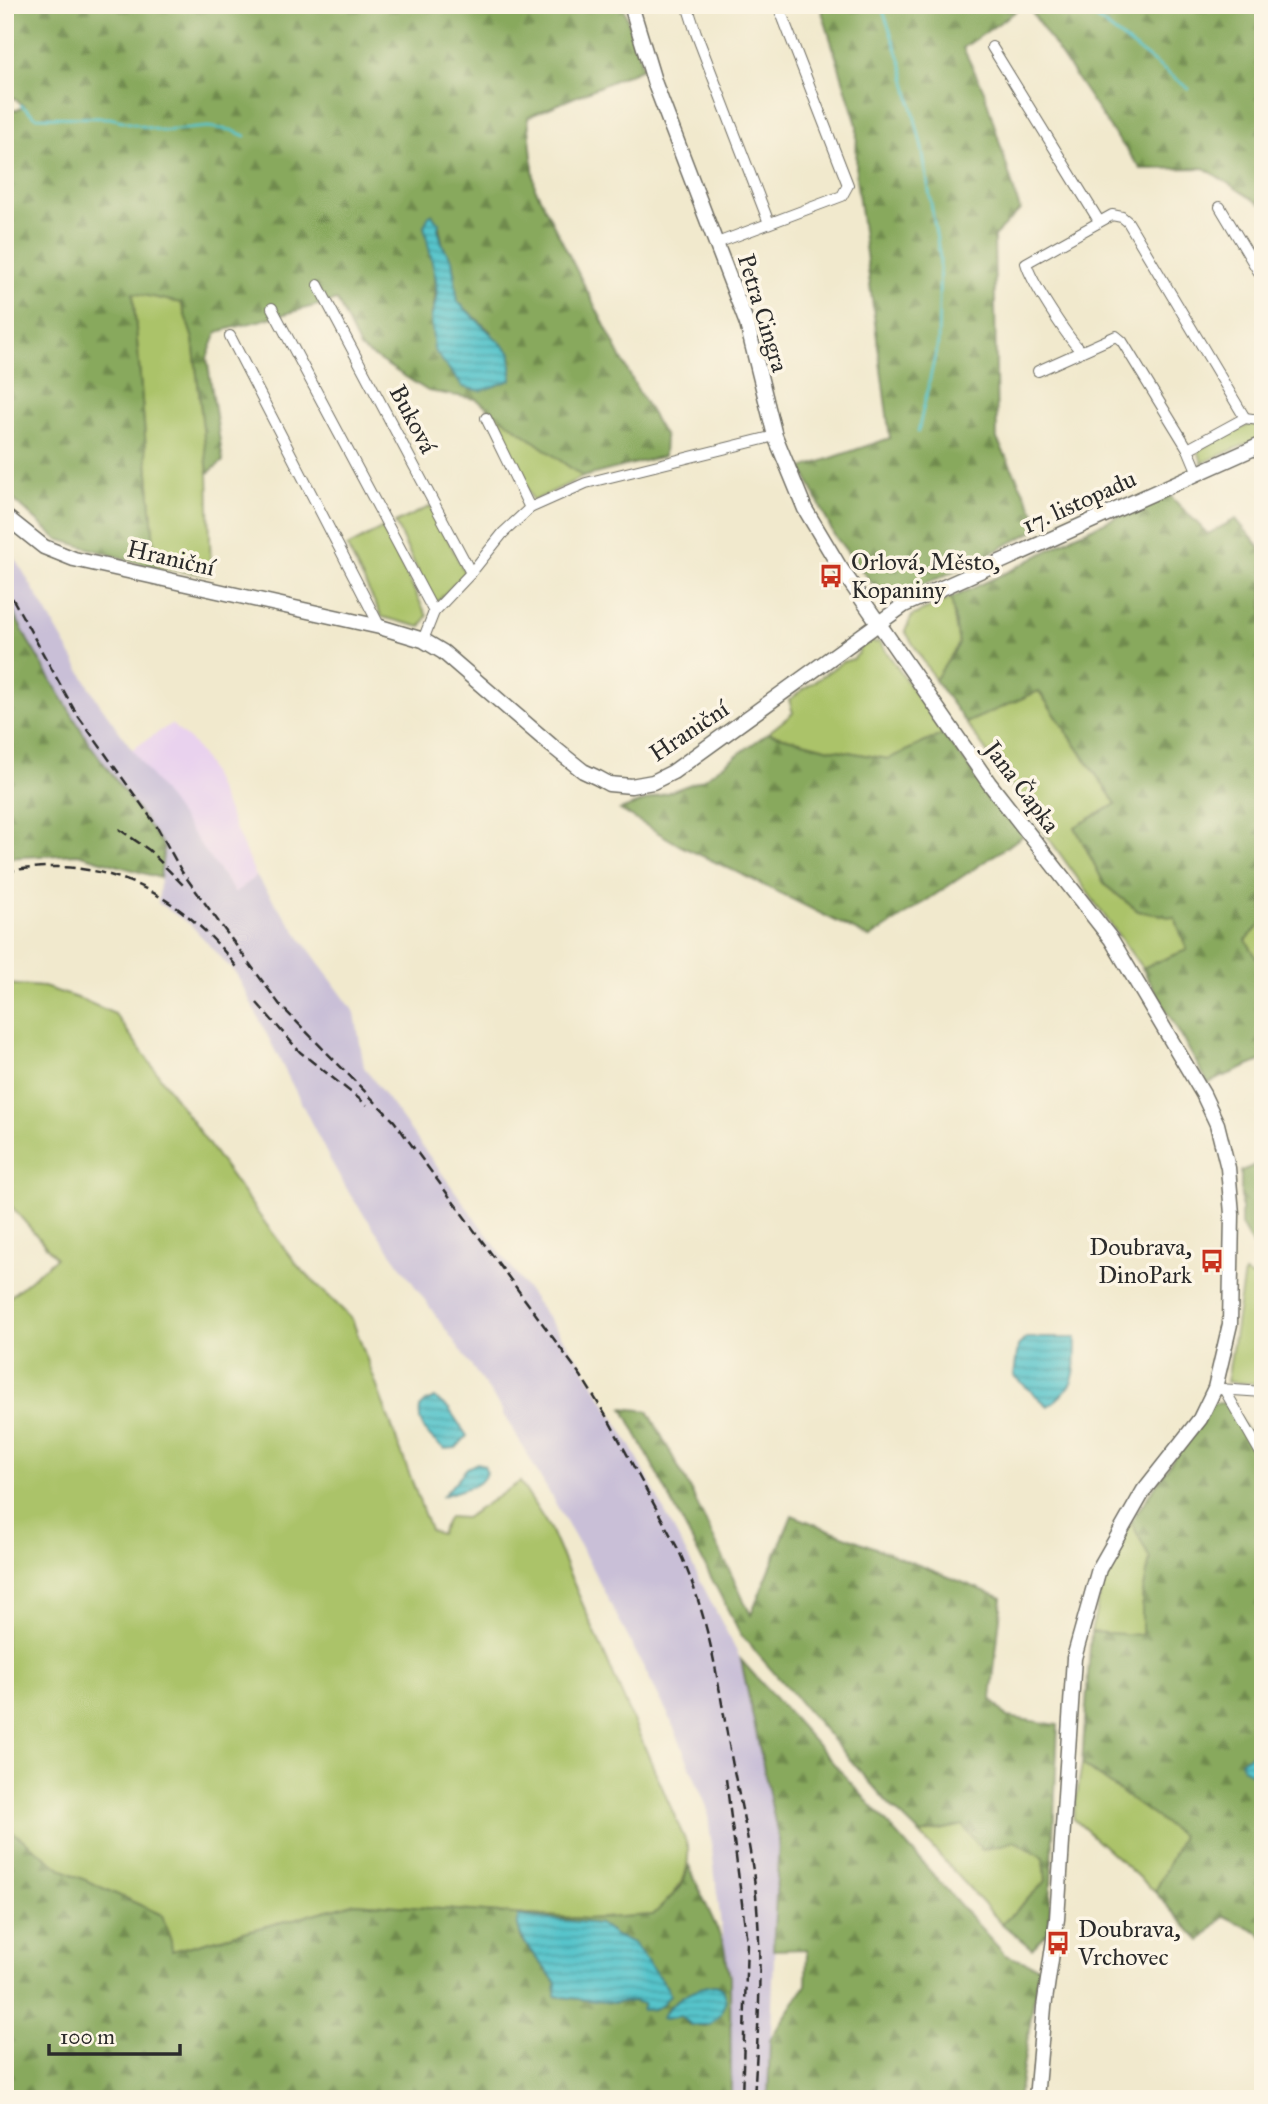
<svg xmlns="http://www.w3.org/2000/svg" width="1268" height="2104" font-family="'IM FELL Great Primer',serif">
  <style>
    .built { fill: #e9d2ee }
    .railway { fill: #c9bfd7 }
    .green { fill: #abc369; stroke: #6b774a; stroke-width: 2 }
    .forest { fill: url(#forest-firs); stroke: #5a6a44; stroke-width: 2; fill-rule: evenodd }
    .water { fill: url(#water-rules); stroke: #40787b; stroke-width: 2 }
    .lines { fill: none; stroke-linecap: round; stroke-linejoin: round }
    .stream { stroke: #56c4cb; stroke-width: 2.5 }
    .street-casing { stroke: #706e64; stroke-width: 12 }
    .secondary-casing { stroke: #706e64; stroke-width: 17 }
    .street { stroke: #fff; stroke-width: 10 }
    .secondary { stroke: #fff; stroke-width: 14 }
    .rail { stroke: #2b2b2b; stroke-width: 2.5; stroke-dasharray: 10 5; stroke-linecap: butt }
    .labels { text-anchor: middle; stroke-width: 7; stroke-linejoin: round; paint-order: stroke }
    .street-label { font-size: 24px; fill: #2b2b2b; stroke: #fcf5e5 }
    .poi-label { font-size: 24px; fill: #2b2b2b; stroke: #fcf5e5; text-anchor: start }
  </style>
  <defs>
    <pattern id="forest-firs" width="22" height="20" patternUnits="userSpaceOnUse" patternTransform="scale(1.75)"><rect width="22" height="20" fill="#88a95d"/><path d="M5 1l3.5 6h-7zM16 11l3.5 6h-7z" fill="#6f8a4d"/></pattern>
    <pattern id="water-rules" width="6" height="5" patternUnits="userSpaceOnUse" patternTransform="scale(1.75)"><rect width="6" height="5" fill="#56c4cb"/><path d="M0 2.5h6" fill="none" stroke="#479fa5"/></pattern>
  </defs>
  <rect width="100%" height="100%" fill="#fcf5e5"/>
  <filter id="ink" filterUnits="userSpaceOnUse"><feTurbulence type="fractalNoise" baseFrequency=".0143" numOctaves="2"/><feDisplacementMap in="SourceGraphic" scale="14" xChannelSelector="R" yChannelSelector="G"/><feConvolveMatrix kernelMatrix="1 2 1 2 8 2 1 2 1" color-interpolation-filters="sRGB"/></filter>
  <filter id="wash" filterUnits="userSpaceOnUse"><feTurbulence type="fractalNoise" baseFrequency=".00686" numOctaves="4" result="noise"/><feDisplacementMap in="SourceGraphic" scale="28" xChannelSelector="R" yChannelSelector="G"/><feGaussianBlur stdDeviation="1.57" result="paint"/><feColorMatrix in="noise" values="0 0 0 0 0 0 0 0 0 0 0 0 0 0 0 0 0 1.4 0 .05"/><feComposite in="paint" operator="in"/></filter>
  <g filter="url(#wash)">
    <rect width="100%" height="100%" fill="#f1e9cd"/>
    <!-- built -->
    <polygon class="built" points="171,724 193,743 207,764 256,876 235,893 131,750"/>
    <!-- railway -->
    <polygon class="railway" points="5,540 99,703 235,893 256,876 355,1013 364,1067 581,1363 631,1446 741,1660 779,1841 768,2099 731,2099 730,1977 723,1942 707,1807 669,1716 584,1553 497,1402 351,1196 328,1156 237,975 190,924 158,903 164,847 89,743 28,641 5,596"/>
    <!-- green -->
    <g class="green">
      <polygon points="133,292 181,303 193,339 208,473 211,575 156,568"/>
      <polygon points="486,406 583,477 533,501"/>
      <polygon points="1263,423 1263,437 1202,463 1198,449 1249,425"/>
      <polygon points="431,506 465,573 434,605 395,523"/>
      <polygon points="383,528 427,616 421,627 382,617 347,547"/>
      <polygon points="951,598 959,644 935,680 905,631 912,616"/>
      <polygon points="870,641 876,643 879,641 943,734 888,759 826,748 768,733 793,713 789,700 842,662 853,659 858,654 860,648"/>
      <polygon points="1038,690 1116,804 1075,827 1105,885 1138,911 1175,917 1187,950 1142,968 966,723"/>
      <polygon points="1263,922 1263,969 1246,940"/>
      <path d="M5 984 44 987 83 1000 115 1014 262 1219 298 1266 352 1319 430 1530 440 1534 449 1517 465 1518 520 1482 550 1529 688 1847C690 1882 676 1892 653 1915L587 1919 355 1903 171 1951 162 1915 63 1870 5 1826V1301L56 1258 5 1199Z"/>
      <polygon points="1244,1273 1263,1282 1263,1384 1227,1382"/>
      <polygon points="1131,1521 1150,1559 1142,1598 1142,1636 1091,1632 1105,1572"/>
      <polygon points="1082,1764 1182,1836 1155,1892 1073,1818"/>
      <polygon points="963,1825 982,1850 1015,1841 1044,1857 1046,1881 1002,1924 920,1834"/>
    </g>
    <!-- forest -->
    <g class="forest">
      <path d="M5 5H623L643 68 528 117 535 188 636 387 665 437 664 456 583 477 476 399 428 391 360 348 337 300 217 332 207 358 223 461 208 473 193 339 181 303 133 293 156 568 57 539 5 492V110H17L24 106 5 91ZM424 226H439L443 246 452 260 458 302 490 331 431 318C441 283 433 260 424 226Z"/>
      <polygon points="820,5 1025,5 963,48 984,91 1020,210 994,236 997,439 1042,527 957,570 902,594 879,592 834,535 802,468 890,438 856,177 857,125"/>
      <polygon points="1027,5 1263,5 1263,203 1260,204 1204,168 1141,169 1112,131"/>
      <polygon points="1168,494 1208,534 1236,519 1263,551 1263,922 1246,940 1263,969 1263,1060 1208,1083 1142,968 1187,950 1175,918 1138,911 1105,885 1075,827 1116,804 1039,691 966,723 935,680 959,644 951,598 1014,569 1074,536"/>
      <polygon points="5,596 28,641 89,743 164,847 160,878 78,854 5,858"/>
      <polygon points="768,733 826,748 888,759 943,734 1023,836 870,938 741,874 681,846 620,810 702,780"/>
      <polygon points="1263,1162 1263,1264 1241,1225 1241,1171"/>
      <polygon points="1212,1403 1228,1403 1263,1454 1263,1937 1259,1933 1224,1916 1200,1941 1155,1892 1182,1836 1082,1764 1091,1632 1142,1635 1142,1598 1150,1559 1131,1521"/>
      <polygon points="623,1408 648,1411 687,1483 751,1615 792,1515 1002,1598 991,1699 1007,1717 1058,1725 1049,1931 1032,1949 1002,1924 1046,1881 1044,1857 1015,1841 982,1850 963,1825 920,1834 887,1802 741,1635"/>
      <polygon points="741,1660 1005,1955 1039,1967 1018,2099 768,2099 770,2039 806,1985 807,1949 773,1950 779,1841"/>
      <path d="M5 1826 63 1870 162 1915 171 1941 172 1951 355 1903 587 1919 653 1915 681 1887 689 1866 723 1942 730 1977 731 2099H5ZM518 1917 599 1924 616 1936 633 1943 668 1989 670 1995C662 2005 656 2011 643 2010L644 2004 634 2001 613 2003 555 1996 556 1983 521 1939ZM716 1985 720 1987 706 2026 688 2024 684 2017 666 2010C678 1997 699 1986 716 1985Z"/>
    </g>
    <!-- water -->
    <g class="water">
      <polygon points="432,215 439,223 438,229 443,246 452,260 458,302 511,353 511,380 481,391 463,387 434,350 431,318 437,298 436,280 424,226 429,216"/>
      <path d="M1026 1338H1076C1075 1372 1079 1385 1048 1406L1014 1376 1018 1346Z"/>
      <path d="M435 1398 449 1409 467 1436 456 1448 445 1449C431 1440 417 1426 420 1408L426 1402Z"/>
      <polygon points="477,1463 484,1465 487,1473 481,1481 473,1486 443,1496 467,1468"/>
      <polygon points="1252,1754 1263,1754 1263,1777 1256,1776 1243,1768 1241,1761"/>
      <path d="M518 1916 599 1924 616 1936 633 1943 668 1989 670 1995C662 2006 655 2011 642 2010L644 2004 634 2001 613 2003 555 1996 556 1983C543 1963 514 1940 518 1916Z"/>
      <path d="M716 1985 722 1989 726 2000 721 2013 710 2025H691L681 2016 665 2019 662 2018C671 2000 696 1986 716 1985Z"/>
    </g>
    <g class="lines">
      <!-- stream -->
      <g class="stream">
        <polyline points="881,5 902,65 922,148 940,258 938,343 918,432"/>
        <polyline points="1079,5 1189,89"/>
        <polyline points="21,105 36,117 110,118 162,131 208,127 231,130 245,136"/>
      </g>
    </g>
  </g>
  <g filter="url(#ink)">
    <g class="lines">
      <!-- street casing -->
      <g class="street-casing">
        <g id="street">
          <polyline points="687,5 696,33 769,223"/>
          <polyline points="992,47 1099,221"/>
          <polyline points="1220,207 1263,279"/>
          <polyline points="717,243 842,196 848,185 778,5"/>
          <polyline points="318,285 471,573"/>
          <polyline points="272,308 434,612"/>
          <polyline points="230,336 380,627"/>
          <path d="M1080 350C1066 335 1031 282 1026 263L1112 215 1122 217 1128 222 1245 418"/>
          <polyline points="1038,371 1116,336 1122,341 1188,449 1198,473"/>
          <polyline points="486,418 530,508"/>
          <polyline points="1188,449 1245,418 1259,420 1263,417"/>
          <polyline points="423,640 434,612 471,573 503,533 530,508 586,483 775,436"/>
          <polyline points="1219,1389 1263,1392"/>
          <polyline points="1224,1389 1263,1457"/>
        </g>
      </g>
      <!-- secondary casing -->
      <g class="secondary-casing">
        <g id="secondary">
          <polyline points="631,5 655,84 747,324 775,436 805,509 839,566 989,783 1111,939 1203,1094 1217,1124 1228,1168 1232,1214 1230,1324 1215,1388 1200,1419 1144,1490 1099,1569 1074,1658 1057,1919 1044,2007 1036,2099"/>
          <polyline points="5,516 44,547 74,559 380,627 423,640 443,652 552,746 583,771 598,778 609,784 631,786 653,782 673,772 904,605 1263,444"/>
        </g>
      </g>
      <!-- street -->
      <use href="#street" class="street"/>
      <!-- secondary -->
      <use href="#secondary" class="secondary"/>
      <!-- rail -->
      <g class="rail">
        <path d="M5 585 76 713 156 825 182 872 218 921 280 1005 394 1121 581 1376 608 1419 678 1549C708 1614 716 1669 728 1739 737 1791 751 1843 756 1896 763 1964 758 2031 754 2099"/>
        <polyline points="119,829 149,850 184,886"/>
        <path d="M5 872C101 852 182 893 239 970"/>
        <polyline points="257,1003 300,1052 367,1105"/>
        <polyline points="726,1779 747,1942 742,2099"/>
      </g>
    </g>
  </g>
  <!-- icons -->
  <defs>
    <g id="bus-bare" transform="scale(1.89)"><path d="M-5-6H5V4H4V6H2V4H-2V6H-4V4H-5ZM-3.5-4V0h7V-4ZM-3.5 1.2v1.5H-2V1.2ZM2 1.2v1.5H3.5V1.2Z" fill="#c8321e" stroke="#fcf5e5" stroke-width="2.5" paint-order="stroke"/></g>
  </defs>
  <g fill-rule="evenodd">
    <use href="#bus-bare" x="831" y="576"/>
    <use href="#bus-bare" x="1212" y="1261"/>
    <use href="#bus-bare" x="1058" y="1943"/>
  </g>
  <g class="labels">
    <!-- street labels -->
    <g class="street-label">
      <text transform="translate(763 313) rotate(73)" y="8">Petra Cingra</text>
      <text transform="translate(413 419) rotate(62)" y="8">Buková</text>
      <text transform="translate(1079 502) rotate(-24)" y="8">17. listopadu</text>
      <text transform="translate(171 558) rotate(13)" y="8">Hraniční</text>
      <text transform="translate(689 731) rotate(-34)" y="8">Hraniční</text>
      <text transform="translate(1022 787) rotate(53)" y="8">Jana Čapka</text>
    </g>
    <!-- poi labels -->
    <g class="poi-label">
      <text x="851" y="570">Orlová, Město,<tspan x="851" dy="28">Kopaniny</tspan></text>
      <text x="1192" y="1255" text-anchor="end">Doubrava,<tspan x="1192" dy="28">DinoPark</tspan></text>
      <text x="1078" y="1937">Doubrava,<tspan x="1078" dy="28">Vrchovec</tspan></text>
    </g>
  </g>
  <!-- margin -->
  <rect width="1268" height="2104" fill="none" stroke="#fcf5e5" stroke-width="28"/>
  <!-- scale -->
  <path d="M49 2044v10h131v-10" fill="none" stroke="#2b2b2b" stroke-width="3.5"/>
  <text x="60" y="2044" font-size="21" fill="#2b2b2b" stroke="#fcf5e5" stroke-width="5" paint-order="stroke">100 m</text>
</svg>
